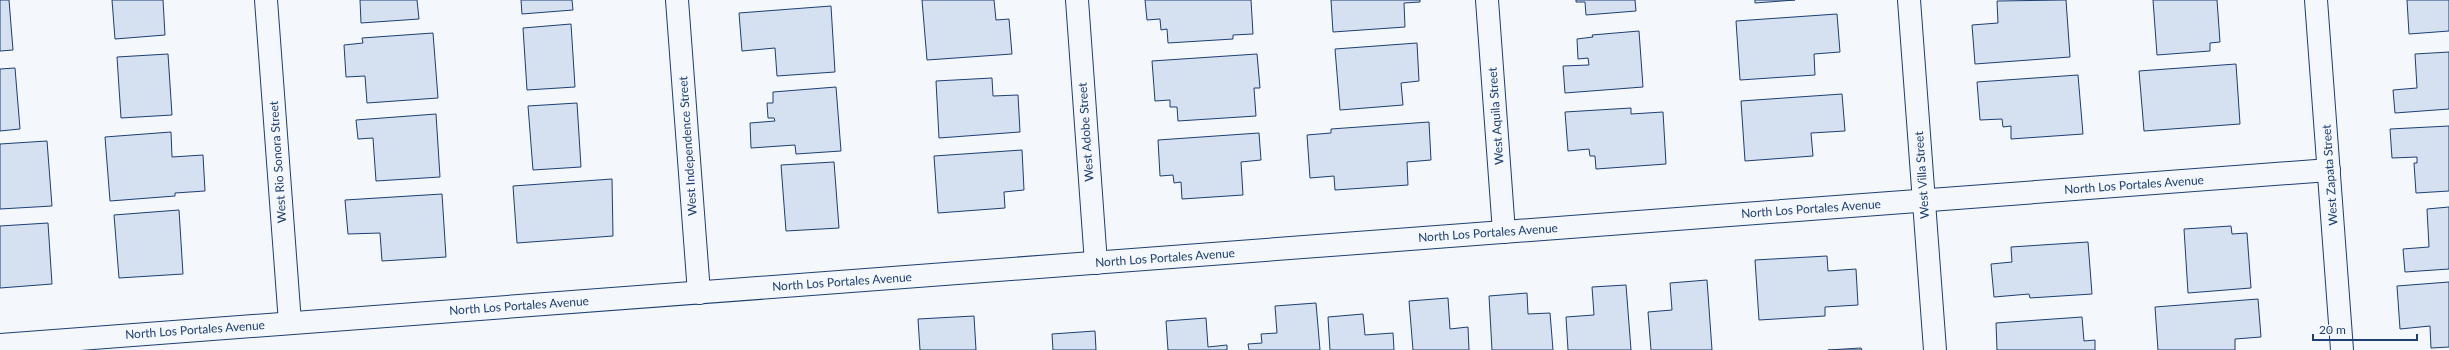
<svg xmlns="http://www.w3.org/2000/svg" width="2449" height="350" font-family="Lato,sans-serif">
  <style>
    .building { fill: #d5e0f0; stroke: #1d3f73 }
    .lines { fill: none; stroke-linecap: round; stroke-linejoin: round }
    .minor-casing { stroke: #1d3f73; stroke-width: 24 }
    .minor { stroke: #f4f7fb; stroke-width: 22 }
    .labels { text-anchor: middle; stroke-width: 3; stroke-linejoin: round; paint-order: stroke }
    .street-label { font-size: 12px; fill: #1d3f73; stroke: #f4f7fb }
  </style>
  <rect width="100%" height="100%" fill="#f4f7fb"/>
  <!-- building -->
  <g class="building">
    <polygon points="0,0 9,0 13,50 0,51"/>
    <polygon points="112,0 163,0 165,35 115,39"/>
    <polygon points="360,0 417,0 419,19 361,23"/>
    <polygon points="521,0 572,0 573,10 522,14"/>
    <polygon points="922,0 994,0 996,20 1009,19 1012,54 927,60"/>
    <polygon points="1145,0 1251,0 1253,34 1233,35 1233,39 1168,43 1167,29 1161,30 1160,19 1147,20"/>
    <polygon points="1331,0 1420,0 1420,2 1404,3 1405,27 1333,32"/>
    <polygon points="1576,0 1635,0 1636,11 1586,15 1585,2 1576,2"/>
    <polygon points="1755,0 1795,0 1755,3"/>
    <polygon points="2066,0 2070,57 1975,64 1972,25 1998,23 1997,1"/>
    <polygon points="2153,0 2217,0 2220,42 2210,43 2210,51 2157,55"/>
    <polygon points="2407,0 2449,0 2449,31 2409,34"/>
    <polygon points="831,6 835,72 777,76 775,48 742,51 739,13"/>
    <polygon points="1837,14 1840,52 1814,54 1815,75 1740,80 1736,21"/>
    <polygon points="571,24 575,87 527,90 523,28"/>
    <polygon points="1639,31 1643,87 1565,93 1563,66 1589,65 1588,58 1578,59 1577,39 1593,37 1592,35"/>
    <polygon points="433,33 438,98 367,103 365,76 346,77 344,45 363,43 362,38"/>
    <polygon points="1417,43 1419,81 1401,83 1403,105 1340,110 1335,49"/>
    <polygon points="2449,52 2449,109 2395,113 2393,90 2417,88 2415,54"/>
    <polygon points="168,54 172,115 121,118 117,57"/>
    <polygon points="1257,54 1260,88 1254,88 1256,116 1178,121 1177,107 1170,107 1170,100 1155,101 1152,61"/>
    <polygon points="2236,64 2240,124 2144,131 2139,71"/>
    <polygon points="15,68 20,129 0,131 0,69"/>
    <polygon points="2078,75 2083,134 2011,139 2011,126 2003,127 2002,119 1980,120 1977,82"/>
    <polygon points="992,78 993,96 1018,95 1020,132 939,138 936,81"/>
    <polygon points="836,87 841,151 796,154 795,145 751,148 750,123 775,121 774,118 768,118 767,103 773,103 773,92"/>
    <polygon points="1842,94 1845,131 1811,133 1813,156 1745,161 1741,101"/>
    <polygon points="577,103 581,167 533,170 528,106"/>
    <polygon points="1631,108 1631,114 1663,112 1666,164 1596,169 1595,156 1590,156 1589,149 1568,151 1565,112"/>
    <polygon points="436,114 440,177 376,181 373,138 358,139 356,120"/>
    <polygon points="1429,122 1431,160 1407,162 1408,185 1335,190 1334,176 1310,178 1307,135 1331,133 1331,129"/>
    <polygon points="2449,126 2449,191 2416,193 2414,163 2417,163 2417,157 2392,158 2390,129"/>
    <polygon points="171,132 172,157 203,155 205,191 175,193 175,196 110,201 105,137"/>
    <polygon points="1259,133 1261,160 1241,162 1243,195 1182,199 1181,182 1174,183 1173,175 1160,176 1158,140"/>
    <polygon points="47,141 52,206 0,209 0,144"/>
    <polygon points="1022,150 1024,190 1004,192 1005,208 938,213 934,156"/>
    <polygon points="834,162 839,228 786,231 781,165"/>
    <polygon points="612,179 613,236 517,243 513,186"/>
    <polygon points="442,194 446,257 382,261 380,233 348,234 345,200"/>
    <polygon points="2449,207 2449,269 2405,272 2403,249 2429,247 2427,209"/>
    <polygon points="179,210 183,274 119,278 114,215"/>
    <polygon points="48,223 52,284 0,288 0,226"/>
    <polygon points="2231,226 2232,234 2247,233 2251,288 2188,293 2184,229"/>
    <polygon points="2088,242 2092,294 2030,298 2029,294 1994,297 1991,264 2012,262 2011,247"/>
    <polygon points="1827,256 1828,271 1856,269 1858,305 1825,307 1825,316 1759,320 1755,260"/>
    <polygon points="1707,280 1712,350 1651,350 1648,312 1672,310 1670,283"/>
    <polygon points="2449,282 2449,347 2431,348 2430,326 2400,329 2397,286"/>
    <polygon points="1626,285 1631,350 1568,350 1566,317 1594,315 1592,287"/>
    <polygon points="1527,293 1528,314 1550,313 1553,350 1492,350 1489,296"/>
    <polygon points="1448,298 1450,329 1468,327 1469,350 1413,350 1409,301"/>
    <polygon points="2258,299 2261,337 2235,339 2235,350 2158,350 2155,307"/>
    <polygon points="1316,303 1320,350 1249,350 1248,344 1262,343 1261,334 1277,333 1275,306"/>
    <polygon points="1363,314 1365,335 1393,333 1394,350 1330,350 1328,317"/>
    <polygon points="974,316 976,350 920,350 918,319"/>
    <polygon points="2082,317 2084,341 2095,340 2095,350 1997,350 1996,323"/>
    <polygon points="1206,318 1208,347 1227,345 1227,350 1168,350 1166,321"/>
    <polygon points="1095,331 1096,350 1053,350 1052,334"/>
    <polygon points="1861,348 1862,350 1828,350"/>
  </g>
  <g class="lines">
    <!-- minor casing -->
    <g class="minor-casing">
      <g id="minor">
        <polyline points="266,0 290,323"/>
        <polyline points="677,0 699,293"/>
        <polyline points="1077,0 1096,263"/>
        <polyline points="1487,0 1504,232"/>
        <polyline points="1909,0 1935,350"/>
        <polyline points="2316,0 2342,350"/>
        <polyline points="0,345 2329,170"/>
      </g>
    </g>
    <!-- minor -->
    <use href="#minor" class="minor"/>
  </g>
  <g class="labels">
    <!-- street labels -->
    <g class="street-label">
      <text transform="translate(1496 116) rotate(-94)" y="4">West Aquila Street</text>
      <text transform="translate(1086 132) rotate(-94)" y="4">West Adobe Street</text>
      <text transform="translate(688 146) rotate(-94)" y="4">West Independence Street</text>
      <text transform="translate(278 162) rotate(-94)" y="4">West Rio Sonora Street</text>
      <text transform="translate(1922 175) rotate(-94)" y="4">West Villa Street</text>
      <text transform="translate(2330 175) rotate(-94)" y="4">West Zapata Street</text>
      <text transform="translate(2134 185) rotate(-4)" y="4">North Los Portales Avenue</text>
      <text transform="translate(1811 209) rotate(-4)" y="4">North Los Portales Avenue</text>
      <text transform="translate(1488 233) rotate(-4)" y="4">North Los Portales Avenue</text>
      <text transform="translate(1165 258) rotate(-4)" y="4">North Los Portales Avenue</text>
      <text transform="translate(842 282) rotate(-4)" y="4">North Los Portales Avenue</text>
      <text transform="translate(519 306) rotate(-4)" y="4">North Los Portales Avenue</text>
      <text transform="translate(195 330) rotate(-4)" y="4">North Los Portales Avenue</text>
    </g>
  </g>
  <!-- scale -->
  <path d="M2313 334v6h104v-6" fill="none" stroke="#1d3f73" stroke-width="2"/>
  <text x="2319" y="334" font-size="12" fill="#1d3f73" stroke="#f4f7fb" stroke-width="3" paint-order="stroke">20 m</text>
</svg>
